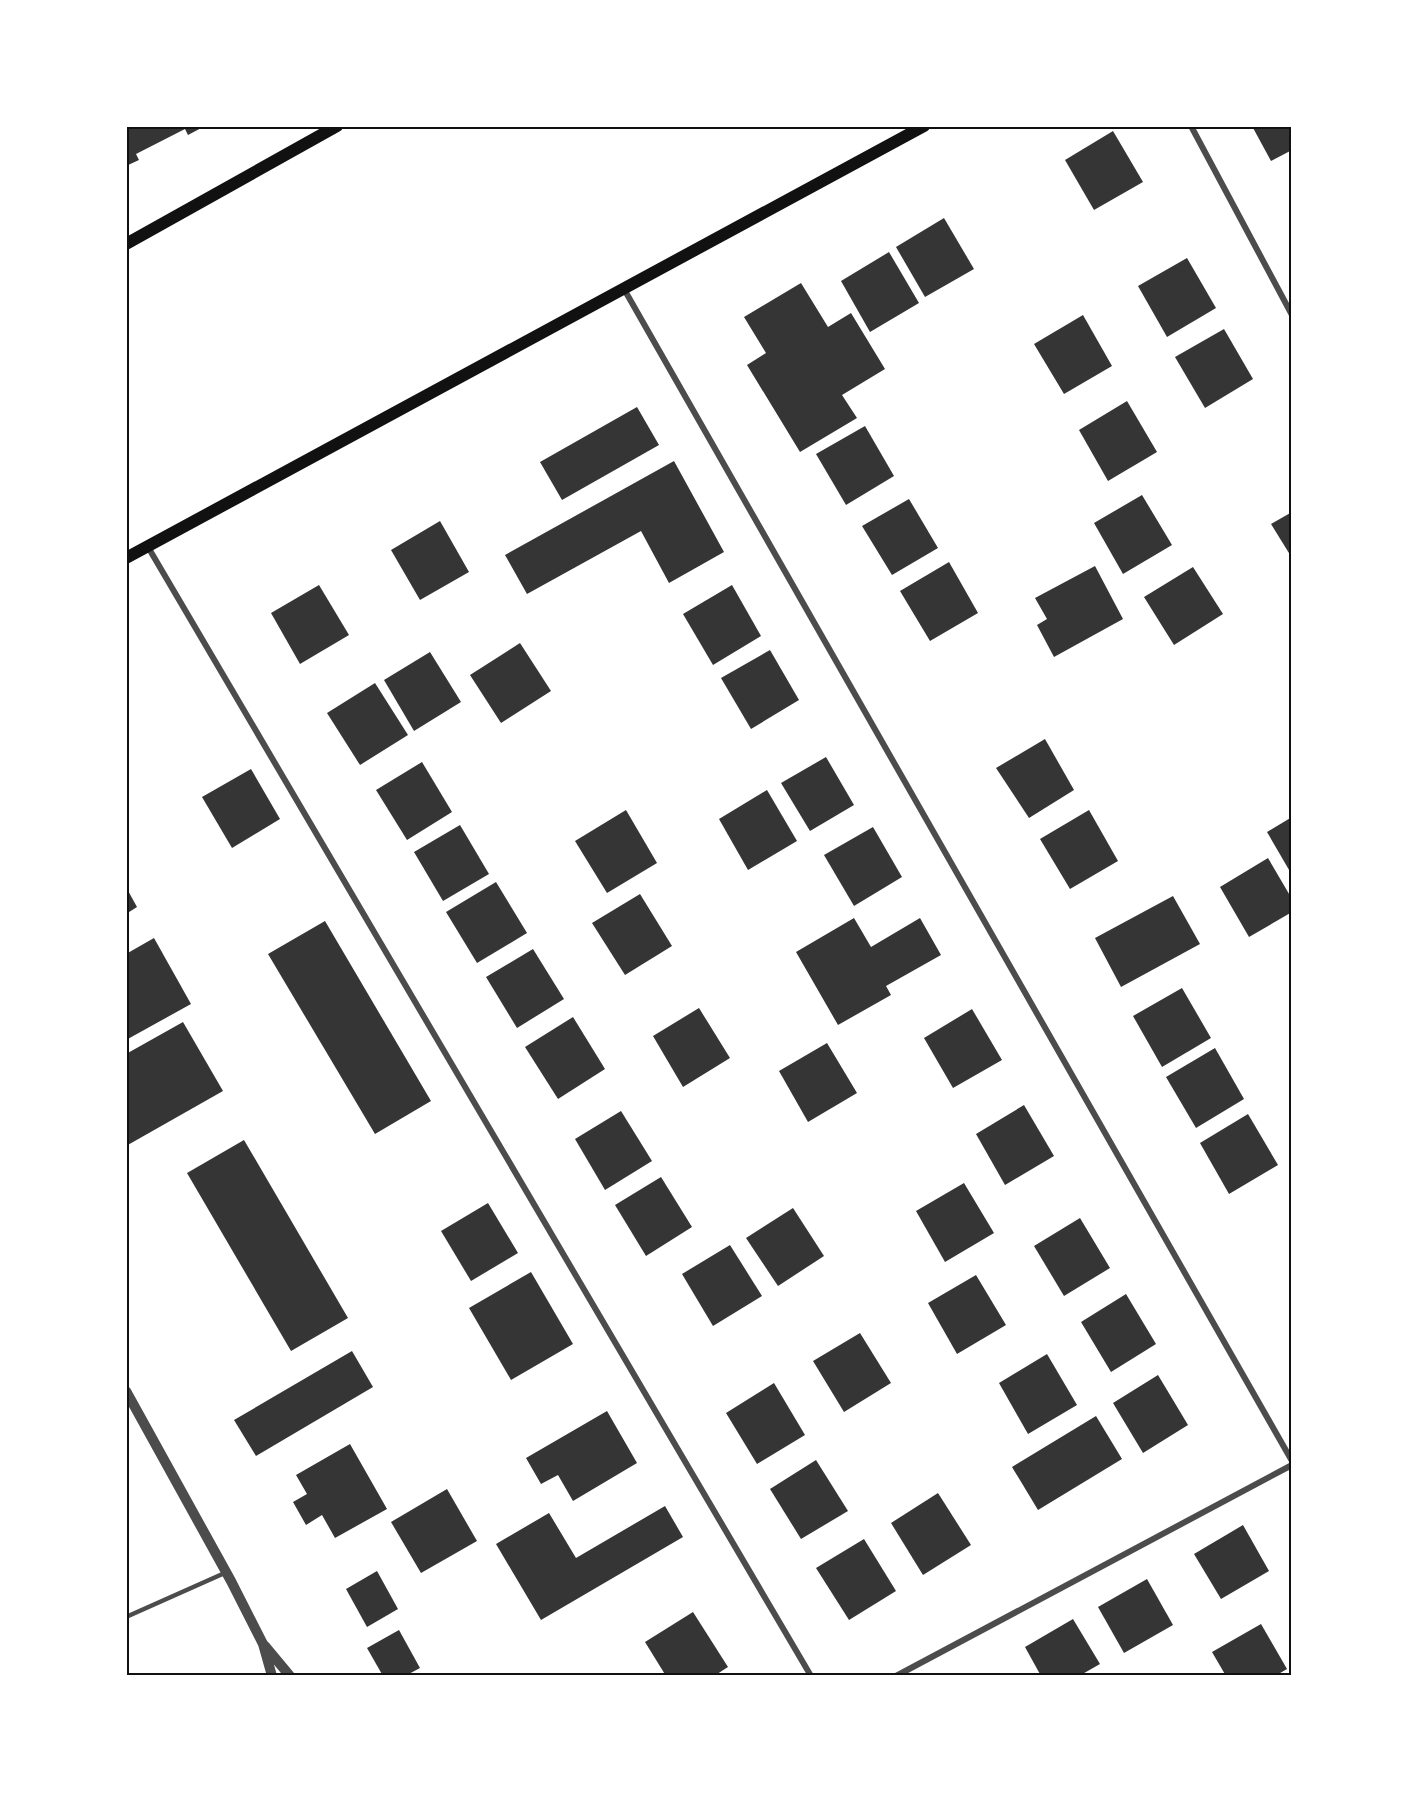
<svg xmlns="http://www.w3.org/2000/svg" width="1418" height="1802" font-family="'Fira Sans',sans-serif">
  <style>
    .building { fill: #353535 }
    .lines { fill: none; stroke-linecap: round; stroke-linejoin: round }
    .service { stroke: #4c4c4c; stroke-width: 4.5 }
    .minor { stroke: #4c4c4c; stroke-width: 6 }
    .tertiary { stroke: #4c4c4c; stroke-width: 10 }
    .secondary { stroke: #111; stroke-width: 12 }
    .neatline { fill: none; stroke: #111; stroke-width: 2 }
  </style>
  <rect width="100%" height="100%" fill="#fff"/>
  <!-- building -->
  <g class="building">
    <polygon points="126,126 205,126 188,135 185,129 136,154 139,160 126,166"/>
    <polygon points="1252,126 1292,126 1292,150 1271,161"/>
    <polygon points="1113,131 1143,182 1094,210 1065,160"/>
    <polygon points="944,218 974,269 925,297 896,247"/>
    <polygon points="889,252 919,303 870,332 841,281"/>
    <polygon points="1187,258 1216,308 1167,337 1138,286"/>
    <polygon points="801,283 828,327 851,313 885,369 842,395 857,418 800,452 747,365 766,353 744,317"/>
    <polygon points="1083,315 1112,366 1064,394 1034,344"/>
    <polygon points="1224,329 1253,379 1205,408 1175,357"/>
    <polygon points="1127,401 1157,452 1108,481 1079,430"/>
    <polygon points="637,407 659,445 562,500 540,462"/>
    <polygon points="865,426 894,476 846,505 816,454"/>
    <polygon points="674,461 724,552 669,583 641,531 527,594 505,555"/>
    <polygon points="1142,495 1172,545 1123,574 1094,523"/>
    <polygon points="909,499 938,548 892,575 862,526"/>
    <polygon points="1292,512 1292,558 1271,524"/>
    <polygon points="440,521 469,572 420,600 391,550"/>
    <polygon points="949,562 978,613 930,641 900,591"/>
    <polygon points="1095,566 1123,619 1054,657 1037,625 1047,619 1035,598"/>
    <polygon points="1193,567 1223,614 1174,645 1144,597"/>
    <polygon points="319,585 349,635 300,664 271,613"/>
    <polygon points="732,585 761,636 713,665 683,614"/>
    <polygon points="520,643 551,691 501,723 470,675"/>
    <polygon points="770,650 799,700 751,729 721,678"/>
    <polygon points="430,652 461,702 414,731 384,680"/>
    <polygon points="375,683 408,735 360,765 327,713"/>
    <polygon points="1045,739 1074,790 1029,818 996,768"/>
    <polygon points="826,757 854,805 810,831 781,783"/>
    <polygon points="422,762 452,812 407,840 376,790"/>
    <polygon points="251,769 280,819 232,848 202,797"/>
    <polygon points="767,790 797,841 748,870 719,819"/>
    <polygon points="626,810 657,863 607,893 575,841"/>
    <polygon points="1089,810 1118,861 1070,889 1040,839"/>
    <polygon points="1292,817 1292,875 1267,832"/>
    <polygon points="460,825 489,874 443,901 414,852"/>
    <polygon points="873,827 902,877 854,906 824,855"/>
    <polygon points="1268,858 1292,899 1292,912 1249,937 1220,887"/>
    <polygon points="496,882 527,933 477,963 446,912"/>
    <polygon points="126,887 137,907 126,914"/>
    <polygon points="640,894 672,946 625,975 592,923"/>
    <polygon points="1173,896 1200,944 1121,987 1095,938"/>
    <polygon points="854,918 871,947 920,918 941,955 886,986 891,995 838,1025 796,952"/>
    <polygon points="325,921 431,1101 375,1134 268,954"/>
    <polygon points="154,938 191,1004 126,1040 126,954"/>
    <polygon points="533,949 564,999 517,1028 486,977"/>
    <polygon points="1182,988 1211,1038 1162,1067 1133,1016"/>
    <polygon points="699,1008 730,1058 683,1087 653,1036"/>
    <polygon points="972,1009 1002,1060 953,1088 924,1038"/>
    <polygon points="573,1017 605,1069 558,1099 525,1047"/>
    <polygon points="183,1022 223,1091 126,1146 126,1054"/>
    <polygon points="827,1043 857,1093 808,1122 779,1071"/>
    <polygon points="1215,1048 1244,1099 1196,1128 1166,1077"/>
    <polygon points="1024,1105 1054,1156 1005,1185 976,1134"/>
    <polygon points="621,1111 652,1161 605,1190 575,1139"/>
    <polygon points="1248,1114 1278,1165 1229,1194 1200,1143"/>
    <polygon points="244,1140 348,1318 291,1351 187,1173"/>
    <polygon points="661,1177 692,1227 646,1256 615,1205"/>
    <polygon points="964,1183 994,1233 945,1262 916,1211"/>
    <polygon points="488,1203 518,1253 471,1281 441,1231"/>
    <polygon points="793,1208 824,1256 778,1286 746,1238"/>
    <polygon points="1080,1218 1110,1268 1064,1296 1034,1246"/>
    <polygon points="730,1245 762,1296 713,1326 682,1274"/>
    <polygon points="531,1272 573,1344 511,1380 469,1308"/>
    <polygon points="976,1275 1006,1325 957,1354 928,1303"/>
    <polygon points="1126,1294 1156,1344 1111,1372 1081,1322"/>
    <polygon points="860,1333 891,1383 844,1412 813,1361"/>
    <polygon points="352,1351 373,1387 256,1456 234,1420"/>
    <polygon points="1047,1354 1077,1405 1028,1434 999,1383"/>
    <polygon points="1158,1375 1188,1425 1143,1453 1113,1403"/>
    <polygon points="774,1383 805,1435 757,1464 726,1413"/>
    <polygon points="607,1411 637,1463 573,1501 558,1475 541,1484 526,1458"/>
    <polygon points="1096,1416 1122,1459 1038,1510 1012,1467"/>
    <polygon points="350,1444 387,1509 335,1538 322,1515 306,1525 293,1502 307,1494 296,1475"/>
    <polygon points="816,1460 848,1511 801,1539 770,1489"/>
    <polygon points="447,1489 477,1541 421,1573 391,1522"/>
    <polygon points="938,1493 971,1545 923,1575 891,1523"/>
    <polygon points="665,1506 683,1537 541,1620 496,1544 549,1513 576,1558"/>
    <polygon points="1243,1525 1269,1571 1221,1599 1194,1554"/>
    <polygon points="864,1539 896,1591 849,1620 816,1568"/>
    <polygon points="377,1571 398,1609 367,1627 346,1589"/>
    <polygon points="1147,1579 1173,1625 1124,1653 1098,1607"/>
    <polygon points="693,1612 728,1667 714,1676 666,1676 645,1642"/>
    <polygon points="1073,1619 1100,1664 1079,1676 1041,1676 1025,1647"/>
    <polygon points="1261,1624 1287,1669 1275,1676 1226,1676 1212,1652"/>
    <polygon points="399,1630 420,1668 405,1676 383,1676 367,1648"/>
  </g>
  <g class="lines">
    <!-- service -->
    <polyline class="service" points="126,1617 227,1572"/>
    <!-- minor -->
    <g class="minor">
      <polyline points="1191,126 1292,315"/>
      <polyline points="624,289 1292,1461"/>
      <polyline points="148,547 811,1676"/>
      <polyline points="896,1676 1292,1465"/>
    </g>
    <!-- tertiary -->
    <g class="tertiary">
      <polyline points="126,1391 231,1581 263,1644 272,1676"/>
      <polyline points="265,1646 290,1676"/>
    </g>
    <!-- secondary -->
    <g class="secondary">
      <polyline points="126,244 337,126"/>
      <polyline points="126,558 924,126"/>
    </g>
  </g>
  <!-- border -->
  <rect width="1418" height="1802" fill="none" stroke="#ffffff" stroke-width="255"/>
  <rect x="128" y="128" width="1162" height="1546" class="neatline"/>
</svg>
